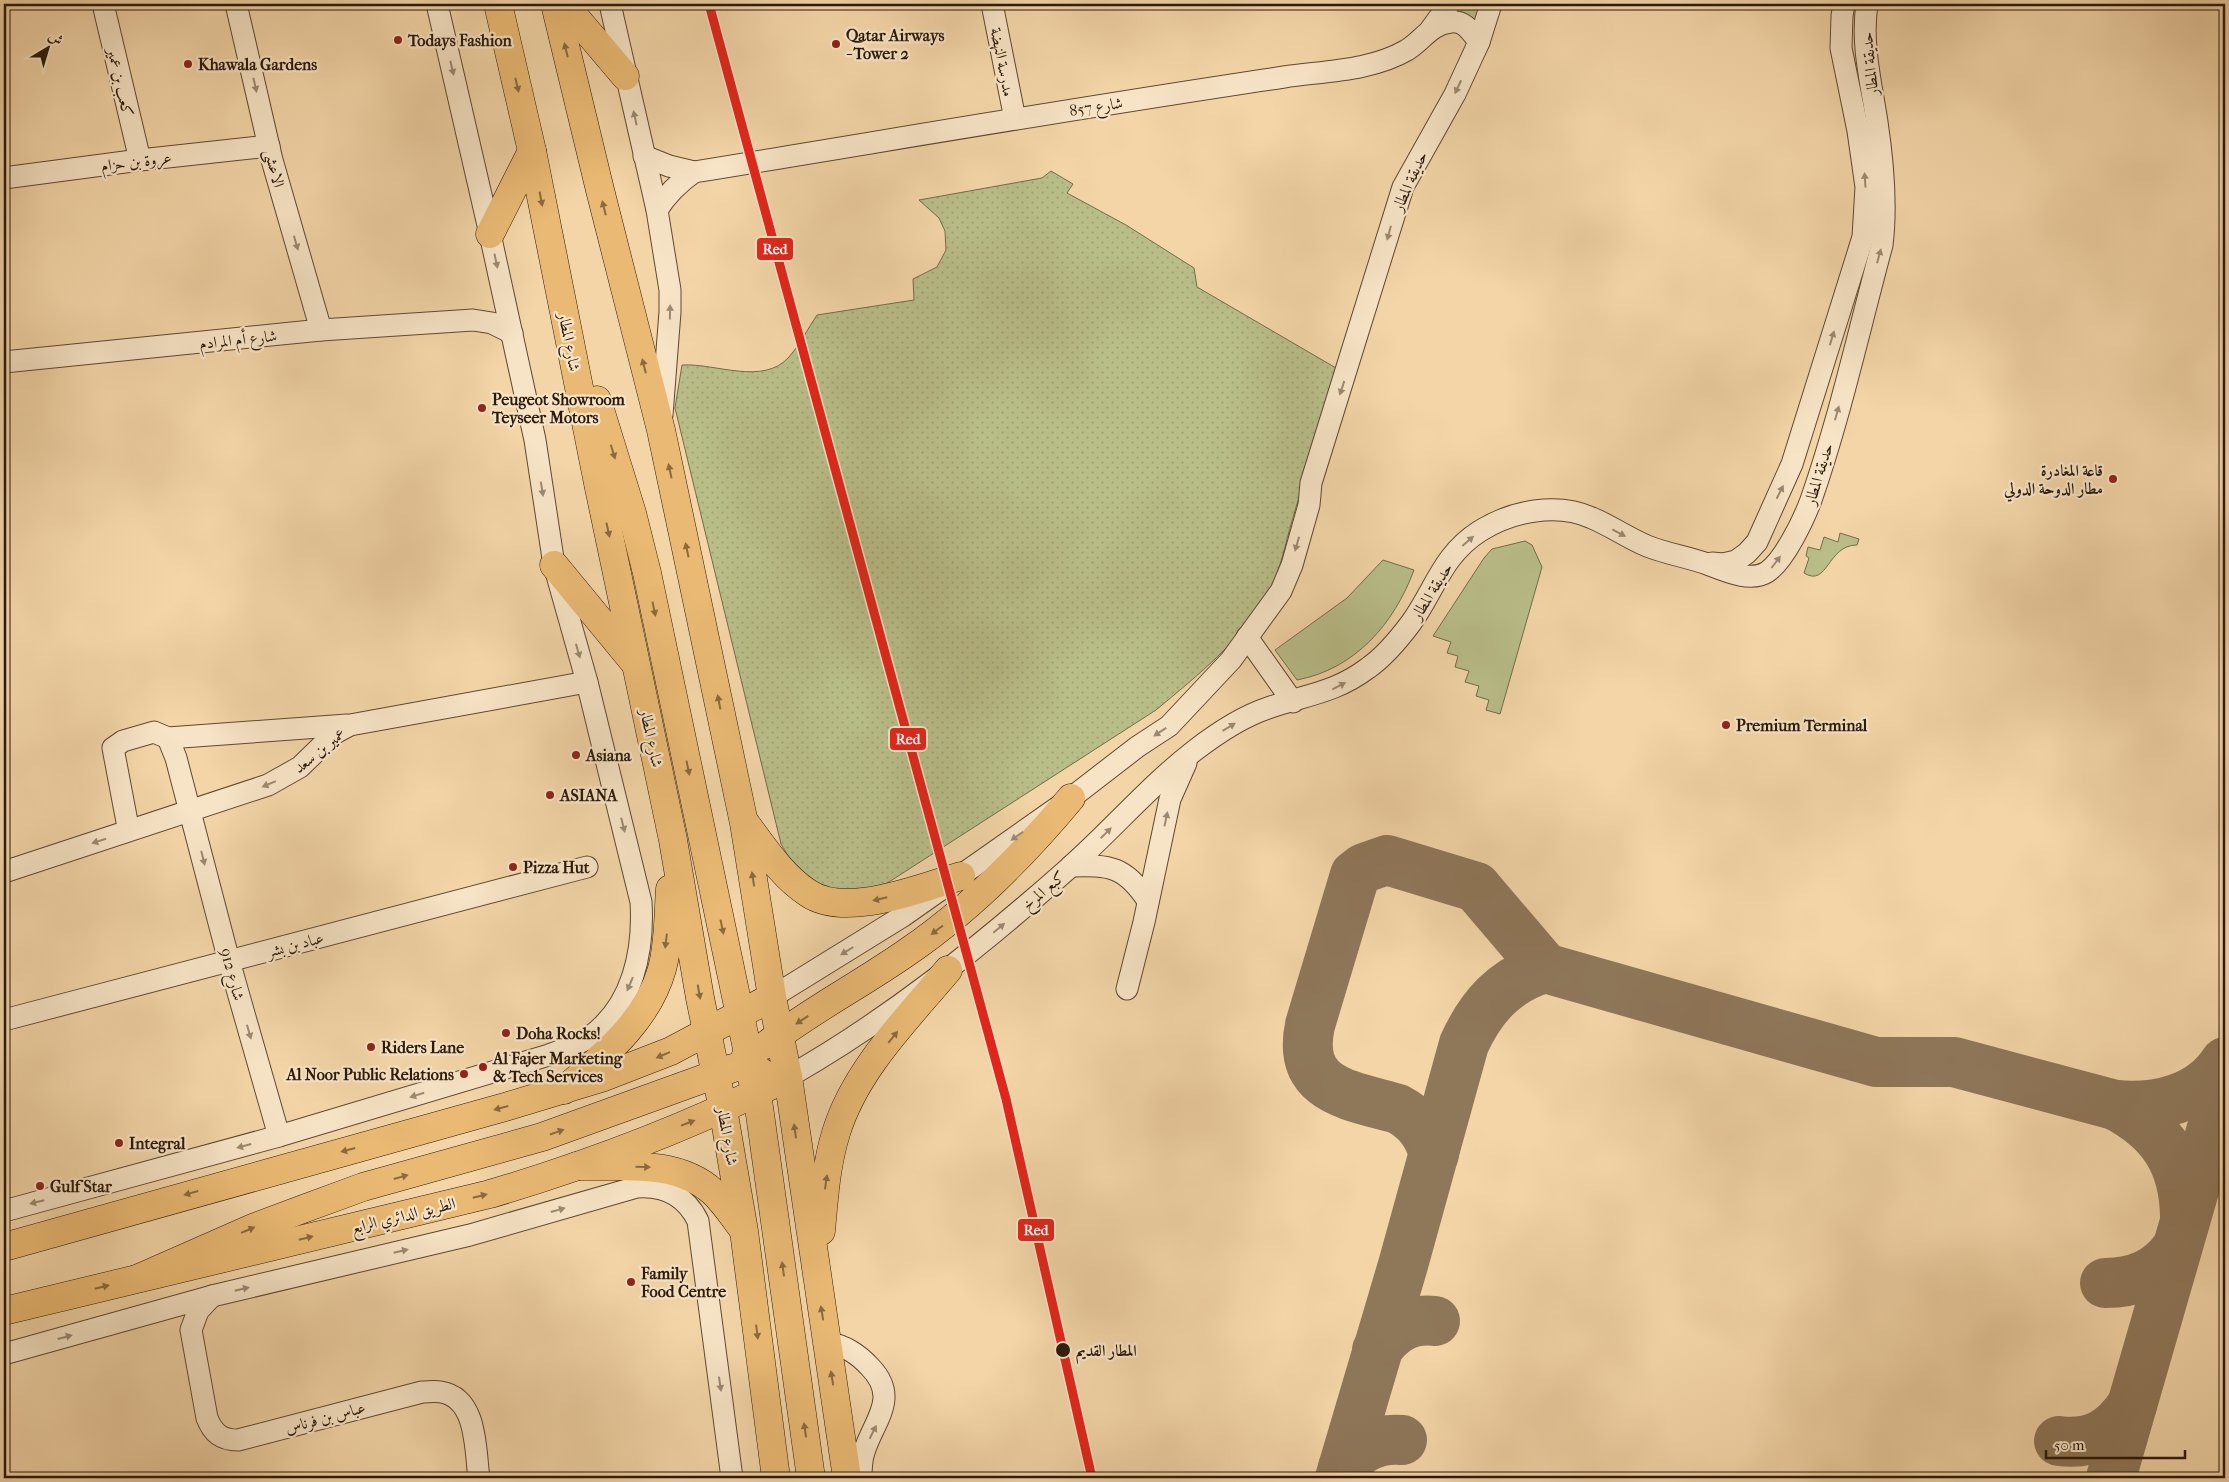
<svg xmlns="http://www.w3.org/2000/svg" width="2229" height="1482" font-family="'IM FELL French Canon',Amiri,serif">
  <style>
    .green { fill: #b9be89; stroke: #726c4a }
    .park { fill: url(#park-dots); stroke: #726c4a }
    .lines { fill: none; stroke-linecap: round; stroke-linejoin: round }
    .taxiway { stroke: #8f775a; stroke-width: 50 }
    .street-casing { stroke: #5d4832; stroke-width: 23 }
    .primary-casing { stroke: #2b190b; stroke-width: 29 }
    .highway-casing { stroke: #2b190b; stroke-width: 29 }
    .street { stroke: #f7e4c6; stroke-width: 21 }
    .primary { stroke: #eaba74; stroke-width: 28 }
    .highway { stroke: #eaba74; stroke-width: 28 }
    .metro-1-casing { stroke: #f7e4c6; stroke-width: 12 }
    .metro-1 { stroke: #e2251c; stroke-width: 9 }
    .oneway { fill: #8a6a40 }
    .oneway2 { fill: #9b8972 }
    .poi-dot { fill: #8f2418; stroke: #f7e4c6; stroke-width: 2 }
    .stop-dot { fill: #2b190b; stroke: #f7e4c6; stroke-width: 2 }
    .labels { text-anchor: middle; stroke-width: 4.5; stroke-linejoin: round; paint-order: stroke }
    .poi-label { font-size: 16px; font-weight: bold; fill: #2b190b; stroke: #f7e4c6; text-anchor: start }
    .street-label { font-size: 16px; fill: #2b190b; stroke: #f7e4c6 }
    .stop-label { font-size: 16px; font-weight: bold; fill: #2b190b; stroke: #f7e4c6; text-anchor: start }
    .line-badge { stroke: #f7e4c6; stroke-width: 2 }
    .badge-label { font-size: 14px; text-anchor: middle; font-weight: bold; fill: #fff }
  </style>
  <defs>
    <pattern id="park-dots" width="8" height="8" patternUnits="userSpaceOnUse" patternTransform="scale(1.25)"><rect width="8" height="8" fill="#b9be89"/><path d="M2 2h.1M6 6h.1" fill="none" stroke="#9fa375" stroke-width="1.8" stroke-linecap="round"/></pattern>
  </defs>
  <rect width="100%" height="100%" fill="#f3d5a8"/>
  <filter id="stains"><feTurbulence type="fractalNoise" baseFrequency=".004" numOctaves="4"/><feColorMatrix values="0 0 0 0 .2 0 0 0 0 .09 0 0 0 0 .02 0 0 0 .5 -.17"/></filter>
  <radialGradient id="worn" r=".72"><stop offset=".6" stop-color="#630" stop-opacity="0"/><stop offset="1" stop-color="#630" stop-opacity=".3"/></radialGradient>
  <!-- green -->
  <g class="green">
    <polygon points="1466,4 1481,4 1475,23 1458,15"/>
    <path d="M1840 533 1859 539 1857 545C1827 545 1828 588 1804 573L1809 558 1806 556 1808 547 1820 550 1824 537 1838 542Z"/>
    <polygon points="1525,541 1532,545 1542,567 1500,714 1486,710 1489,700 1476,696 1479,686 1465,682 1469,671 1455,667 1458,656 1447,653 1451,642 1433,636 1484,558 1492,549"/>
    <path d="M1383 560 1414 570C1394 624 1355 669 1297 680L1275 650 1347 598Z"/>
  </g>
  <!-- park -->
  <path class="park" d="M1051 171 1073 184 1067 193 1126 225 1194 268 1197 287 1336 368C1322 419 1307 470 1292 521 1285 544 1281 569 1270 589 1244 639 1198 675 1156 710L892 880 863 897 836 895 796 869 781 844 675 408 682 365C716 363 763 386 789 357 800 345 808 328 817 315L914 300 913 279 937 267 946 250 945 231 939 218 919 200 1042 178Z"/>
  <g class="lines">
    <!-- taxiway -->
    <g class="taxiway">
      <path d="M2115 1105C2162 1130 2184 1162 2185 1216"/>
      <path d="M1434 1154C1428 1133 1417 1119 1398 1109 1350 1095 1296 1091 1310 1025L1355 875 1364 868 1387 860 1476 887 1545 968"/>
      <path d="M2105 1283C2135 1283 2159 1273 2176 1249"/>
      <path d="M1377 1350C1391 1329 1410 1318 1435 1321"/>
      <path d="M2059 1441C2093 1445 2113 1433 2132 1405"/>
      <path d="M1343 1468C1357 1447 1377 1438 1402 1440"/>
      <path d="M1340 1478 1403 1265 1464 1044C1481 1007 1504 980 1545 968L1876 1062H1954L2115 1105C2156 1109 2201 1099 2225 1062"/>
      <polyline points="2111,1478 2225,1083"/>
    </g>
    <!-- street casing -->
    <g class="street-casing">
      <g id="street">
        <polyline points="103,4 140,160"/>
        <polyline points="236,4 272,160 321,330"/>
        <polyline points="610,4 657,210 670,290 670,312 662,415"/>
        <polyline points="992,4 1015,119"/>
        <polyline points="1431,29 1449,4"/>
        <path d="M644 156 669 166 694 172C891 140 1087 106 1284 77 1324 71 1371 71 1407 50 1423 40 1431 24 1451 22 1465 20 1472 33 1479 42"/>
        <polyline points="4,178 140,160 269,146"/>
        <path d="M657 210C667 194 678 183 694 172"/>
        <polyline points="4,362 321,330 473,320 492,323 512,333"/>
        <polyline points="1712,563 1723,564 1736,561 1747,553 1757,542 1792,464 1863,237 1866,187 1858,131 1841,48 1842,16 1844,4"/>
        <polyline points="1247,637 1293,702"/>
        <polyline points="168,738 347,725"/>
        <polyline points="128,827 113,748 123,741 154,732 168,738 176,758 229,961 279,1136"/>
        <path d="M1071 866C1110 865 1125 866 1148 901"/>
        <polyline points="4,872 268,785 300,767 335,733 350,725 587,682"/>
        <polyline points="1127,989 1144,922 1170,799 1186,763"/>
        <polyline points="772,997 903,916 1071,798 1137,747 1169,726 1231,660 1281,591 1292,565 1309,505 1311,483 1403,187 1455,94 1479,42 1491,4"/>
        <polyline points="4,1020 587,867"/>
        <path d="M788 1077C890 1019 981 946 1069 868 1111 831 1149 786 1194 751 1216 734 1241 717 1268 708 1305 695 1335 693 1368 668 1384 657 1399 639 1411 623 1435 590 1442 555 1480 531 1512 511 1557 502 1592 518 1611 526 1628 538 1647 546 1667 554 1688 557 1707 564 1723 570 1750 583 1767 572 1784 561 1804 519 1811 500 1840 417 1859 330 1882 245 1887 205 1883 162 1877 122 1871 82 1861 44 1867 4"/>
        <path d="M4 1211 279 1136 549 1055C563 1050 578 1045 591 1036 633 1005 644 951 641 902L587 682 554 565 535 440 490 234 437 4"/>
        <path d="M212 1296 198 1311 191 1330 207 1418C213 1433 221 1440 238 1440L422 1392C428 1392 435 1391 441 1392 478 1398 475 1451 479 1478"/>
        <path d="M827 1342C845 1346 857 1353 870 1367 900 1398 874 1420 864 1452 861 1461 861 1469 861 1478"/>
        <path d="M4 1354 212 1296 470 1235 637 1187C664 1185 686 1196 698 1221L732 1478"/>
      </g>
    </g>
    <!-- primary casing -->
    <g class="primary-casing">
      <g id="primary">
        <polyline points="4,1247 505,1107 604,1077 671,1051 772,997"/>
        <path d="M4 1311 490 1194C588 1165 686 1128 778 1082"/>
      </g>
    </g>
    <!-- highway casing -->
    <g class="highway-casing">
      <g id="highway">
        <polyline points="498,4 532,151 598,483 673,840 700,998 723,1109 744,1231 776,1478"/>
        <polyline points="555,4 600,190 661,430 744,823 772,997 788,1077 847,1478"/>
        <polyline points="564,4 625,76"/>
        <polyline points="490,234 532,151"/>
        <path d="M597 400 632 513 647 573 749 1058C757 1074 771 1080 788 1077"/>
        <polyline points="554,565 634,662"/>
        <path d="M746 824C764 848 782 876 808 893 846 919 920 888 961 876"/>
        <path d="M766 1045C810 1011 860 985 906 953 969 910 1022 857 1071 798"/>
        <polyline points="745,1058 757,1093 811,1478"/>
        <path d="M564 1090C603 1056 647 1022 662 969 669 943 668 916 670 889"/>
        <path d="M577 1166C622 1167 677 1159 713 1192 724 1202 733 1216 742 1228"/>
        <path d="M821 1231C824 1198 826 1165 836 1133 855 1070 907 1019 948 970"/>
        <polyline points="139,1278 255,1227 303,1209 363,1187 542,1137 733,1068"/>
      </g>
    </g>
    <!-- street -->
    <use href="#street" class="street"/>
    <!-- primary -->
    <use href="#primary" class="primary"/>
    <!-- highway -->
    <use href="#highway" class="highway"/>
    <!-- metro-1 casing -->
    <g class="metro-1-casing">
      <polyline id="metro-1" points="709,4 1006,1099 1092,1478"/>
    </g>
    <!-- metro-1 -->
    <use href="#metro-1" class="metro-1"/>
  </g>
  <!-- one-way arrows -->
  <defs><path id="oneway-solid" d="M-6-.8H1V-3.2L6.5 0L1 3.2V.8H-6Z" transform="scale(1.25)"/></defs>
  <g class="oneway">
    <use href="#oneway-solid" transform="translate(566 50) rotate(-103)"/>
    <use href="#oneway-solid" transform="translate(517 85) rotate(77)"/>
    <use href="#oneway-solid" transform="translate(541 199) rotate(79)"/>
    <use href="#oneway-solid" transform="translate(604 208) rotate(-104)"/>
    <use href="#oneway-solid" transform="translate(644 366) rotate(-104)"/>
    <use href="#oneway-solid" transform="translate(613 452) rotate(73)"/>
    <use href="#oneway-solid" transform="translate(670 471) rotate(-102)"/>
    <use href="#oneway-solid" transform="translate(608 530) rotate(78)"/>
    <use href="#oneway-solid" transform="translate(687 550) rotate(-102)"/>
    <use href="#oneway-solid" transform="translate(654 609) rotate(78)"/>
    <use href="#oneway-solid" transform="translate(719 702) rotate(-101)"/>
    <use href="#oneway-solid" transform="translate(688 768) rotate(78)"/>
    <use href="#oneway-solid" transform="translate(753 879) rotate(-99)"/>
    <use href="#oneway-solid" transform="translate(880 899) rotate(167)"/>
    <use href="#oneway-solid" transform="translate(722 927) rotate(78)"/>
    <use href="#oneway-solid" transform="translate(937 930) rotate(143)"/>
    <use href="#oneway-solid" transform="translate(666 941) rotate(97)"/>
    <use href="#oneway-solid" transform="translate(699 992) rotate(80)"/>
    <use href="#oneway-solid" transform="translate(802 1020) rotate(147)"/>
    <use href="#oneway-solid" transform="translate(893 1037) rotate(-51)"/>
    <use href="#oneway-solid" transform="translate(663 1055) rotate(157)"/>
    <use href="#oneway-solid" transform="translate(501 1108) rotate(165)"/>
    <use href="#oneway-solid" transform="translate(688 1123) rotate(-21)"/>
    <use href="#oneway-solid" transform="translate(795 1131) rotate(-98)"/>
    <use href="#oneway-solid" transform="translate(557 1132) rotate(-19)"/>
    <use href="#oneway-solid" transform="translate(348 1150) rotate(165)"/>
    <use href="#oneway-solid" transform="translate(643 1167) rotate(2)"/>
    <use href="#oneway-solid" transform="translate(401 1177) rotate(-16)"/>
    <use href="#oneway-solid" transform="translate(826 1182) rotate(-82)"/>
    <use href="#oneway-solid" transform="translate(191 1193) rotate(164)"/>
    <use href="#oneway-solid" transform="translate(480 1196) rotate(-14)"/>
    <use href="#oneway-solid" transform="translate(248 1230) rotate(-23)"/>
    <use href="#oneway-solid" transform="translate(306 1238) rotate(-14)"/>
    <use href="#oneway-solid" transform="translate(783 1269) rotate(-98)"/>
    <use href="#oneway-solid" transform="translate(102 1287) rotate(-14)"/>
    <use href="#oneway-solid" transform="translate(822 1313) rotate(-99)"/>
    <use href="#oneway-solid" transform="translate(757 1332) rotate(83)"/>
    <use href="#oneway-solid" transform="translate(832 1378) rotate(-99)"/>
    <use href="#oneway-solid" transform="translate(805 1430) rotate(-98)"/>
  </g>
  <g class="oneway2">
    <use href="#oneway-solid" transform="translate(452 68) rotate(77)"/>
    <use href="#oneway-solid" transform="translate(255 85) rotate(77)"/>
    <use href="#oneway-solid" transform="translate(1458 87) rotate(115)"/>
    <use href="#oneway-solid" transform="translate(635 118) rotate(-103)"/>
    <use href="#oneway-solid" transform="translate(1865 180) rotate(-94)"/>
    <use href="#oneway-solid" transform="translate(1389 233) rotate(105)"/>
    <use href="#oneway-solid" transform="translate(296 243) rotate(74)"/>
    <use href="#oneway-solid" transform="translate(1879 256) rotate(-75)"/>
    <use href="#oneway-solid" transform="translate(496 261) rotate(78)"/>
    <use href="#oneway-solid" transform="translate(670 312) rotate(-89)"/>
    <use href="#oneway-solid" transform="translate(1832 338) rotate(-73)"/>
    <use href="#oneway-solid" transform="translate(1342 388) rotate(108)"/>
    <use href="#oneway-solid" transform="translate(1837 413) rotate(-74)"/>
    <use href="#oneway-solid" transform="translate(542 489) rotate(81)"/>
    <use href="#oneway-solid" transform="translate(1780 492) rotate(-63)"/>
    <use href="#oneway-solid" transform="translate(1619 533) rotate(28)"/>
    <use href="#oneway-solid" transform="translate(1468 541) rotate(-41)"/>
    <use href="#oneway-solid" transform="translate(1297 544) rotate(106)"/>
    <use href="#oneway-solid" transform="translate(1776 562) rotate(-53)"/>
    <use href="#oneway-solid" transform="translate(578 651) rotate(74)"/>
    <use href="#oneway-solid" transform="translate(1339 686) rotate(-27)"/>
    <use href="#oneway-solid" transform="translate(1229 727) rotate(-31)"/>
    <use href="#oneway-solid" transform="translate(1160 732) rotate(147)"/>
    <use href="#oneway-solid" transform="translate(269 784) rotate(157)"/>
    <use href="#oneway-solid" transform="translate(1166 819) rotate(-78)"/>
    <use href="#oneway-solid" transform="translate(623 825) rotate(76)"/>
    <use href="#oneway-solid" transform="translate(1106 833) rotate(-44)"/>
    <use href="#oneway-solid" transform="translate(1017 836) rotate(145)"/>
    <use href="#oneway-solid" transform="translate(99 841) rotate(162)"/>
    <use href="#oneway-solid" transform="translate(203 858) rotate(76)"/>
    <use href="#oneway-solid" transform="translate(999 928) rotate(-40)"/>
    <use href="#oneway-solid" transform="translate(847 951) rotate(148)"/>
    <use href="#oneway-solid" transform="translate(630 984) rotate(113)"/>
    <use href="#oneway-solid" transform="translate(249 1032) rotate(74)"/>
    <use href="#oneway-solid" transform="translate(417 1095) rotate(163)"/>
    <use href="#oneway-solid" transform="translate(244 1146) rotate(165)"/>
    <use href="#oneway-solid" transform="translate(37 1202) rotate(166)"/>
    <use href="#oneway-solid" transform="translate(558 1210) rotate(-16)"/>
    <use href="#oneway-solid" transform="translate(401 1251) rotate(-13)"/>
    <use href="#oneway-solid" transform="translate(242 1289) rotate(-13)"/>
    <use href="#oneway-solid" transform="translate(65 1337) rotate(-15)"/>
    <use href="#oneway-solid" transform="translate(720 1384) rotate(82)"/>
    <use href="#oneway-solid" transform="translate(873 1432) rotate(-63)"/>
  </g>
  <!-- markers -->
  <g class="poi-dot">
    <circle cx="398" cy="40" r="5"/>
    <circle cx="836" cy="44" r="5"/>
    <circle cx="188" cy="64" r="5"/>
    <circle cx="482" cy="408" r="5"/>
    <circle cx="2113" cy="479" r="5"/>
    <circle cx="1726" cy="725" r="5"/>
    <circle cx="576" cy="755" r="5"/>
    <circle cx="550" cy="795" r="5"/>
    <circle cx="513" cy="867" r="5"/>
    <circle cx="506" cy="1033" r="5"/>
    <circle cx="371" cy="1047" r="5"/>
    <circle cx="483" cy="1067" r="5"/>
    <circle cx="464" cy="1074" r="5"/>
    <circle cx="119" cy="1143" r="5"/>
    <circle cx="40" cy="1186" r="5"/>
    <circle cx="631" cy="1282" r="5"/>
  </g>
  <circle class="stop-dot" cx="1063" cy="1350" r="8"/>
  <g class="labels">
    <!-- poi labels -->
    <g class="poi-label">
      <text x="846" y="41">Qatar Airways<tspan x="846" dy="18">- Tower 2</tspan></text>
      <text x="408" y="46">Todays Fashion</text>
      <text x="198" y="70">Khawala Gardens</text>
      <text x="492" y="405">Peugeot Showroom<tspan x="492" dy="18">Teyseer Motors</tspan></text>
      <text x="2103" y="476" text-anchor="end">قاعة المغادرة<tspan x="2103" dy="18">مطار الدوحة الدولي</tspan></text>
      <text x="1736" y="731">Premium Terminal</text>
      <text x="586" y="761">Asiana</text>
      <text x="560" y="801">ASIANA</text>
      <text x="523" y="873">Pizza Hut</text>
      <text x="516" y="1039">Doha Rocks!</text>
      <text x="381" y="1053">Riders Lane</text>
      <text x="493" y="1064">Al Fajer Marketing<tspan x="493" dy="18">&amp; Tech Services</tspan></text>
      <text x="454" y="1080" text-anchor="end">Al Noor Public Relations</text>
      <text x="129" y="1149">Integral</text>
      <text x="50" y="1192">Gulf Star</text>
      <text x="641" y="1279">Family<tspan x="641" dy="18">Food Centre</tspan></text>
    </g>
    <!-- street labels -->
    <g class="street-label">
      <text transform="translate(1003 62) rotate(79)" y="6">مدرسة النهضة</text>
      <text transform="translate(1869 64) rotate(-96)" y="6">حديقة المطار</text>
      <text transform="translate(121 82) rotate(77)" y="6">كعب بن عمير</text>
      <text transform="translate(1096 106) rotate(-9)" y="6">شارع 857</text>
      <text transform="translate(136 161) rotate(-7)" y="6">عروة بن حزام</text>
      <text transform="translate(275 168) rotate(75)" y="6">الاعشى</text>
      <text transform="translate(1409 181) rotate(-66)" y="6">حديقة المطار</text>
      <text transform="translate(238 339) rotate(-6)" y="6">شارع أم المرادم</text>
      <text transform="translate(570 342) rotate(79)" y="6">شارع المطار</text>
      <text transform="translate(1818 474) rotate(-73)" y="6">حديقة المطار</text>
      <text transform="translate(1431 591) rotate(-58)" y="6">حديقة المطار</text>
      <text transform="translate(652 738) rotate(78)" y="6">شارع المطار</text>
      <text transform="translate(319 750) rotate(-39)" y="6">عمير بن سعد</text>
      <text transform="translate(1043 890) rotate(-40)" y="6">كبع المرخ</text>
      <text transform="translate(295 944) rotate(-15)" y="6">عباد بن بشر</text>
      <text transform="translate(233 974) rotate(75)" y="6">شارع 912</text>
      <text transform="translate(728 1136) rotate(80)" y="6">شارع المطار</text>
      <text transform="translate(403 1215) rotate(-14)" y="6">الطريق الدائري الرابع</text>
      <text transform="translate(325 1417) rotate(-15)" y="6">عباس بن فرناس</text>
    </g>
    <!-- stop labels -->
    <g class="stop-label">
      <text x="1076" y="1356">المطار القديم</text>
    </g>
  </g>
  <g class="line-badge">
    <rect x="756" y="237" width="38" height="24" rx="5" fill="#e2251c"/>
    <rect x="889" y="727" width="38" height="24" rx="5" fill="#e2251c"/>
    <rect x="1017" y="1218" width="38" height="24" rx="5" fill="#e2251c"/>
  </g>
  <g class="badge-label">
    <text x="775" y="254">Red</text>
    <text x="908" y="744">Red</text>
    <text x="1036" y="1235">Red</text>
  </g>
  <!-- margin -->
  <rect width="2229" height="1482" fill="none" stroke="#f3d5a8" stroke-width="20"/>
  <rect x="5" y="5" width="2219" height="1472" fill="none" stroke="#2b190b" stroke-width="2.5"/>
  <rect x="10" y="10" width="2209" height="1462" fill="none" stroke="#2b190b"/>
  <!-- north arrow -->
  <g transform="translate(48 48) rotate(38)" stroke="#f7e4c6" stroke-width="4" paint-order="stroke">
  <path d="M0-4L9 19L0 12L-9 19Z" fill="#2b190b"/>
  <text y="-8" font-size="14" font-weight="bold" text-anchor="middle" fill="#2b190b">ش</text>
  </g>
  <!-- scale -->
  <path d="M2046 1450v8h139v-8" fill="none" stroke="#2b190b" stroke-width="2.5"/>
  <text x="2054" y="1450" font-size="15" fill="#2b190b" stroke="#f7e4c6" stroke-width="4" paint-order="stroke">50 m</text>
  <rect width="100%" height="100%" filter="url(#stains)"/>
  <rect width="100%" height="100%" fill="url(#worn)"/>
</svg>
